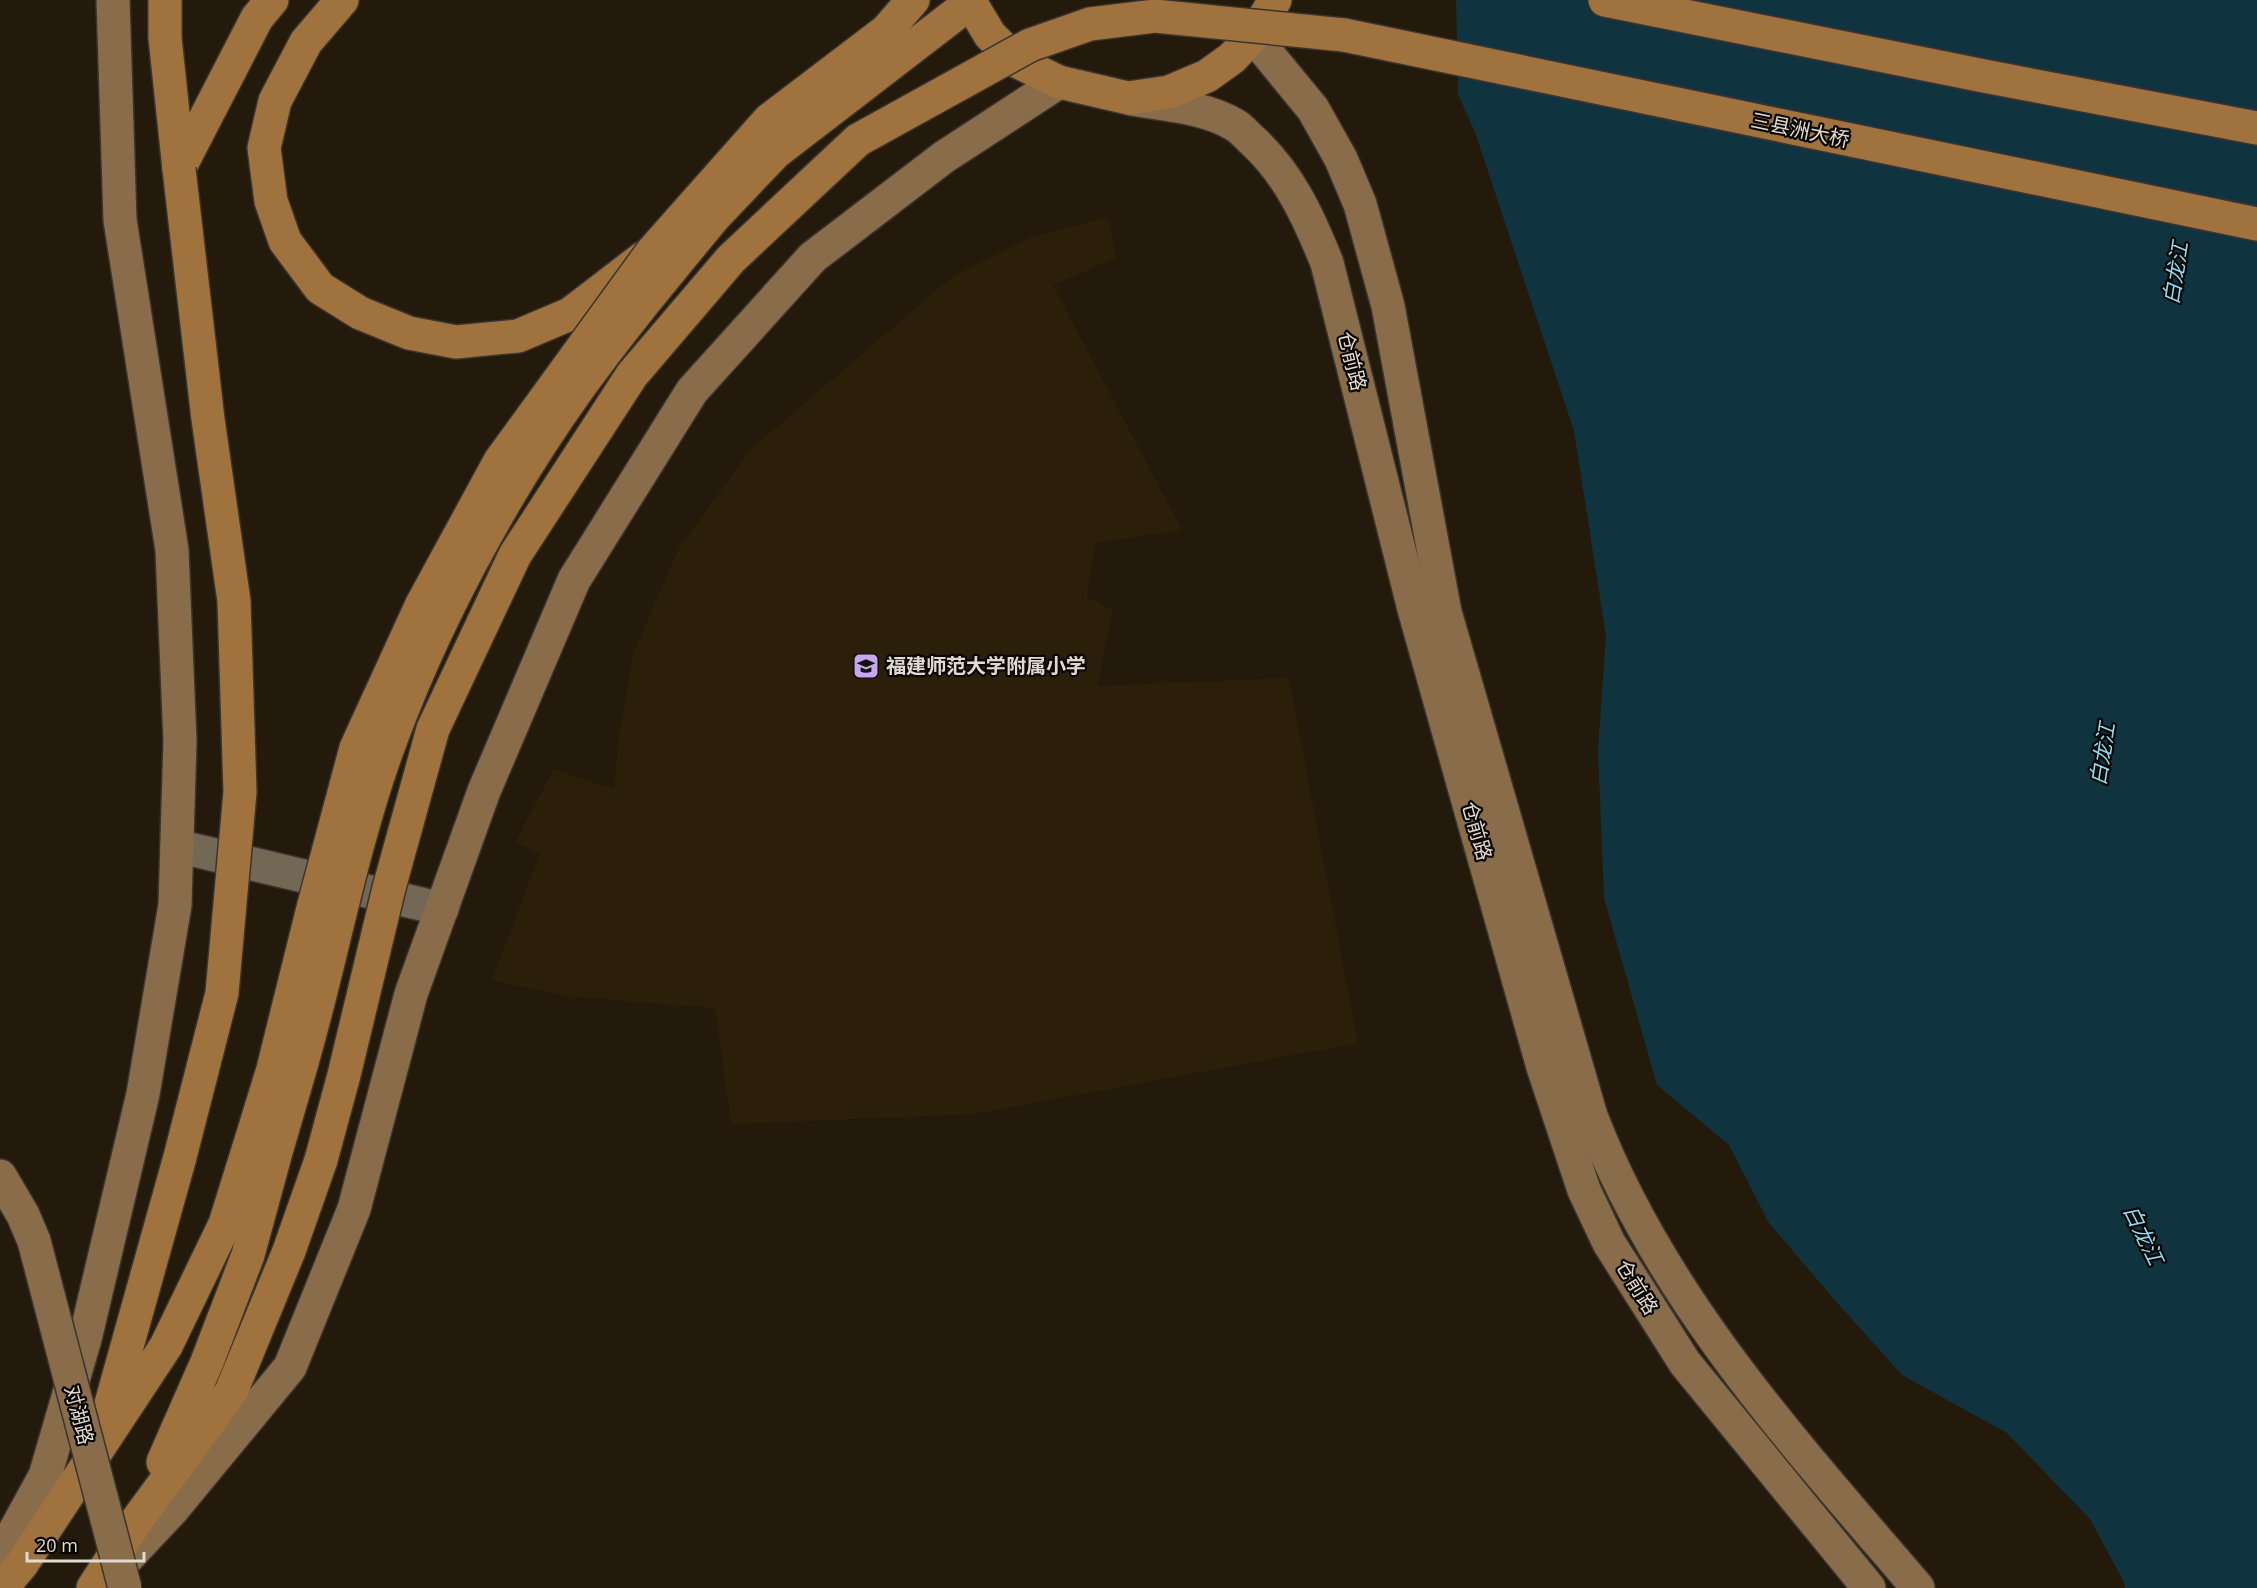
<svg xmlns="http://www.w3.org/2000/svg" width="2257" height="1588" font-family="'Open Sans','Noto Sans SC',sans-serif">
  <style>
    .built { fill: #2c1f09 }
    .water { fill: #10343f }
    .lines { fill: none; stroke-linecap: round; stroke-linejoin: round }
    .street-casing { stroke: #3b342e; stroke-width: 36 }
    .secondary-casing { stroke: #3b342e; stroke-width: 36 }
    .primary-casing { stroke: #3b342e; stroke-width: 36 }
    .street { stroke: #736756; stroke-width: 33 }
    .secondary { stroke: #896c4a; stroke-width: 33 }
    .primary { stroke: #9f723e; stroke-width: 33 }
    .secondary-bridge-casing { stroke: #3b342e; stroke-width: 36; stroke-linecap: butt }
    .primary-bridge-casing { stroke: #3b342e; stroke-width: 36; stroke-linecap: butt }
    .secondary-bridge { stroke: #896c4a; stroke-width: 33 }
    .primary-bridge { stroke: #9f723e; stroke-width: 33 }
    .labels { text-anchor: middle; stroke-width: 4.5; stroke-linejoin: round; paint-order: stroke }
    .street-label { font-size: 20px; fill: #e1dad0; stroke: #090602 }
    .poi-label { font-size: 20px; font-weight: bold; fill: #e1dad0; stroke: #090602; text-anchor: start }
    .water-label { font-size: 21px; font-style: italic; fill: #8dddf7; stroke: #090602 }
  </style>
  <rect width="100%" height="100%" fill="#231a0b"/>
  <!-- built -->
  <polygon class="built" points="1108,217 1116,258 1053,285 1182,530 1095,543 1087,597 1113,610 1098,686 1289,678 1358,1043 974,1114 731,1124 715,1008 564,996 492,980 540,853 515,842 554,769 614,789 618,742 633,654 678,550 750,450 952,277 1032,237"/>
  <!-- water -->
  <polygon class="water" points="1456,0 2257,0 2257,1588 2125,1588 2124,1582 2090,1519 2007,1433 1902,1375 1833,1298 1769,1223 1729,1145 1657,1085 1604,898 1598,750 1606,636 1574,431 1475,132 1458,94"/>
  <g class="lines">
    <!-- street casing -->
    <g class="street-casing">
      <polyline id="street" points="177,846 442,909"/>
    </g>
    <!-- secondary casing -->
    <g class="secondary-casing">
      <g id="secondary">
        <path d="M1253 36 1313 109 1341 159 1360 204 1388 306 1445 612 1591 1116C1660 1297 1794 1443 1918 1588"/>
        <path d="M1132 99C1167 105 1205 107 1235 125 1242 129 1247 136 1253 141 1289 174 1309 218 1327 263L1414 609 1543 1067 1584 1190 1609 1243 1685 1363 1869 1588"/>
        <polyline points="0,1176 23,1215 34,1241"/>
        <polyline points="0,1558 45,1476 85,1339 143,1094 175,905 180,741 172,550 120,220 113,0"/>
        <polyline points="112,1574 173,1509 290,1367 354,1209 411,994 484,791 574,580 692,391 813,257 944,157 1059,82"/>
      </g>
    </g>
    <!-- primary casing -->
    <g class="primary-casing">
      <g id="primary">
        <polyline points="165,0 165,38 179,169"/>
        <polyline points="342,0 306,42 275,101 264,148 271,201 285,241 320,288 360,313 409,333 456,342 518,336 570,314 643,258"/>
        <polyline points="969,0 990,35 1016,61 1059,82 1128,98 1169,92 1207,76 1232,58 1253,36 1275,0"/>
        <polyline points="1605,0 1989,77 2257,128"/>
        <polyline points="1344,35 2257,224"/>
        <polyline points="179,169 257,18 272,0"/>
        <polyline points="698,200 769,120 886,31 913,0"/>
        <polyline points="715,216 775,153 970,3"/>
        <polyline points="107,1418 180,1157"/>
        <polyline points="163,1462 207,1362 248,1255 276,1152"/>
        <polyline points="2,1588 22,1564 166,1346 225,1224 249,1147"/>
        <polyline points="93,1588 135,1523 231,1392 289,1251 321,1160"/>
      </g>
    </g>
    <!-- street -->
    <use href="#street" class="street"/>
    <!-- secondary -->
    <use href="#secondary" class="secondary"/>
    <!-- primary -->
    <use href="#primary" class="primary"/>
    <!-- secondary-bridge casing -->
    <g class="secondary-bridge-casing">
      <polyline id="secondary-bridge" points="34,1241 125,1588"/>
    </g>
    <!-- primary-bridge casing -->
    <g class="primary-bridge-casing">
      <g id="primary-bridge">
        <polyline points="179,169 208,419 234,601 240,792 222,993 180,1157"/>
        <polyline points="249,1147 273,1069 312,912 356,748 421,606 500,461 652,252 698,200"/>
        <path d="M276 1152C288 1110 301 1068 312 1026 336 936 354 844 385 756 430 630 500 498 578 389 621 329 668 273 715 216"/>
        <polyline points="321,1160 344,1075 389,888 433,729 515,555 632,375 731,259 858,140 1030,45 1090,24 1155,16 1344,35"/>
      </g>
    </g>
    <!-- secondary-bridge -->
    <use href="#secondary-bridge" class="secondary-bridge"/>
    <!-- primary-bridge -->
    <use href="#primary-bridge" class="primary-bridge"/>
  </g>
  <!-- icons -->
  <defs>
    <g id="school-square" transform="scale(1.35)"><rect x="-9" y="-9" width="18" height="18" rx="4" fill="#c7a6ef" stroke="#090602"/><path d="M0-5L7-2L0 1L-7-2ZM-4 1L0 2.5L4 1V4Q0 6-4 4Z" fill="#111"/></g>
  </defs>
  <g fill-rule="evenodd">
    <use href="#school-square" x="866" y="666"/>
  </g>
  <g class="labels">
    <!-- street labels -->
    <g class="street-label">
      <text transform="translate(1800 130) rotate(12)" y="7">三县洲大桥</text>
      <text transform="translate(1352 361) rotate(76)" y="7">仓前路</text>
      <text transform="translate(1477 831) rotate(74)" y="7">仓前路</text>
      <text transform="translate(1637 1287) rotate(58)" y="7">仓前路</text>
      <text transform="translate(79 1415) rotate(75)" y="7">对湖路</text>
    </g>
    <!-- poi labels -->
    <g class="poi-label">
      <text x="886" y="673">福建师范大学附属小学</text>
    </g>
    <!-- water labels -->
    <g class="water-label">
      <text transform="translate(2176 273) rotate(-81)" y="7">白龙江</text>
      <text transform="translate(2103 754) rotate(-81)" y="7">白龙江</text>
      <text transform="translate(2143 1235) rotate(64)" y="7">白龙江</text>
    </g>
  </g>
  <!-- scale -->
  <path d="M27 1552v9h117v-9" fill="none" stroke="#e1dad0" stroke-width="3"/>
  <text x="36" y="1552" font-size="18" fill="#e1dad0" stroke="#090602" stroke-width="4.5" paint-order="stroke">20 m</text>
</svg>
